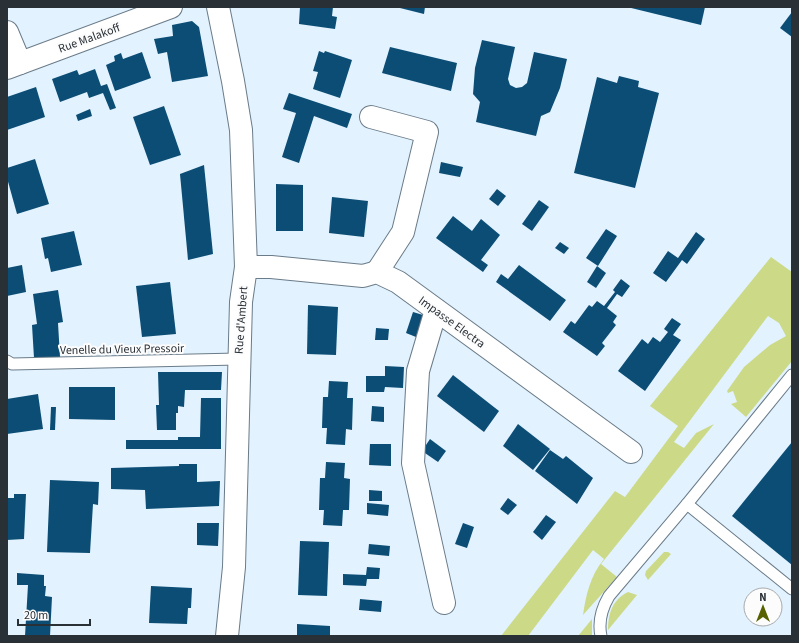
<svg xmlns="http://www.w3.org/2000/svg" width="799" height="643" font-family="'Source Sans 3',sans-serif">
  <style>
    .green { fill: #ccda88 }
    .building { fill: #0b4d75 }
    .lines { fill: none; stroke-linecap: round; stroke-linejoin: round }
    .lane-casing { stroke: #6a7b89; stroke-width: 13 }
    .street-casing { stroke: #6a7b89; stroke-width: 24 }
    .secondary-casing { stroke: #6a7b89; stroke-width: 24 }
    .lane { stroke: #fff; stroke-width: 11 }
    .street { stroke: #fff; stroke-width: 22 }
    .secondary { stroke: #fff; stroke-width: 22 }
    .labels { text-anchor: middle; stroke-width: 4; stroke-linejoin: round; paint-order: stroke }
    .street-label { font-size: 12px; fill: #293036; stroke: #fcfcfc }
  </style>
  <rect width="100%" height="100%" fill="#e2f2fe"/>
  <!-- green -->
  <g class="green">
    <path d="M771 257 792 272V361L746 417 731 404 737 402 733 391 728 393 727 391 744 367 770 345 786 336 779 323 768 316 674 442 684 448 696 433 714 424 601 564 617 577 583 615C586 595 590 576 604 559L593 550 528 636H501L615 491 625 497 678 426 650 406Z"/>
    <polygon points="664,552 668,552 671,554 648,580 645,575 646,571"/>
    <path d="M628 592 637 595 608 630C608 614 612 600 628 592Z"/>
    <polygon points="592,619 592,636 578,636"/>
  </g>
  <!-- building -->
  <g class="building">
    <polygon points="300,7 333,7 332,16 337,17 335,29 299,24"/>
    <polygon points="396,7 425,7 424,14"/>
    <polygon points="627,7 705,7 701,25"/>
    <polygon points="792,12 792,37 780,28"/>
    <polygon points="192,21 199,27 208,76 172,82 167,52 158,54 154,39 173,36 172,25"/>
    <polygon points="482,40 515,47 508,79 510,85 516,88 522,87 527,83 534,52 567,59 560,88 550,112 541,116 536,136 476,122 480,102 473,94 475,68"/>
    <polygon points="390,47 457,63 451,91 382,73"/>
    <polygon points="319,51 324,53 325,51 352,60 340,98 313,89 318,72 313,71"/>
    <polygon points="142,52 151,78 115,91 106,65 115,61 114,56 121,53 123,59"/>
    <polygon points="95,69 101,86 107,84 116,108 110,110 103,93 89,98 87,92 60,102 52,79 77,70 79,75"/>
    <polygon points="619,76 639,81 638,87 659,93 635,188 574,173 597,77 617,83"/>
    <polygon points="36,87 45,117 7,130 7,97"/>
    <polygon points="289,93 352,114 347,128 314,116 299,163 282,157 296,113 283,109"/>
    <polygon points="164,106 181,155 150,165 133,117"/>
    <polygon points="90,109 92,116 78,121 76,115"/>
    <polygon points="35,159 49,204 17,214 7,178 7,168"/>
    <polygon points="441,162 463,167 460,177 439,173"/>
    <polygon points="204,165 213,254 188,260 180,174"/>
    <polygon points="276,184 303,185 303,231 276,231"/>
    <polygon points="497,189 506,196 498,206 489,199"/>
    <polygon points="332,197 368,201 364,237 329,233"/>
    <polygon points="539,200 549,207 532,231 522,224"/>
    <polygon points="453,216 472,231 481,219 500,235 481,260 488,265 483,272 436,238"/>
    <polygon points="606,229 617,236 598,266 586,258"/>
    <polygon points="74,231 82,265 51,272 48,258 45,259 41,238"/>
    <polygon points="696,232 705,239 687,264 682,260 666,282 653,273 668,251 678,258"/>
    <polygon points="560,242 569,248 564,254 555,248"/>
    <polygon points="22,265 26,292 7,296 7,268"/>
    <polygon points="519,265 566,300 550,321 496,282 501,274 508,279"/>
    <polygon points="597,266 606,273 596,288 587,282"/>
    <polygon points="621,279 630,286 622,297 617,294 607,308 617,316 613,322 616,325 602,343 605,346 597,356 563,332 571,321 575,324 589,305 592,307 597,301 604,306 615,292 613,290"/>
    <polygon points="170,282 176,334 142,337 136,286"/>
    <polygon points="58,290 63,322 58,323 60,357 34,358 32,325 37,324 33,294"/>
    <polygon points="308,305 338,307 336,355 307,354"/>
    <polygon points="413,312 423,315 416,337 406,333"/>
    <polygon points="672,318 681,324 673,335 681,340 645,391 618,371 642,339 648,344 653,337 660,342 668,332 664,329"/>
    <polygon points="376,328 389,329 388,340 375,340"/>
    <polygon points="385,366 404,367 403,388 385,387 384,392 366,392 366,376 385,376"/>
    <polygon points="158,372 222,372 221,390 185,390 184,407 178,406 178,413 176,413 176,430 157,430 156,405 159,405"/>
    <polygon points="453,375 499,411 484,432 437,396"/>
    <polygon points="329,381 348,382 347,398 353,398 352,430 346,429 345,445 326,444 327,428 322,428 323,397 328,397"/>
    <polygon points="69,387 115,387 115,420 69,419"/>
    <polygon points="38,394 43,429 7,434 7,399"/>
    <polygon points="201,398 221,398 221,449 126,449 126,440 178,440 178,437 200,437"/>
    <polygon points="372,406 384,407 384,422 371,421"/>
    <polygon points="51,407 56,407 55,430 50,430"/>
    <polygon points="518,424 550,449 533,470 503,446"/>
    <polygon points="430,439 446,451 438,462 422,451"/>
    <polygon points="792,442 792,565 732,516"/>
    <polygon points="370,444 391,444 391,466 369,465"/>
    <polygon points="550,450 563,459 566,456 593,478 577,504 535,471"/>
    <polygon points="326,462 345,463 344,478 350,479 349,510 343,510 342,526 323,525 324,510 319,510 320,478 325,478"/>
    <polygon points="179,464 197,464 197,482 220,481 219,506 146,509 145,490 111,489 111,468 179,466"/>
    <polygon points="50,480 99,482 98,505 93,504 90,553 47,552"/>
    <polygon points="369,490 382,491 382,501 369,501"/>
    <polygon points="14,494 26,494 24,539 7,540 7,498 14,498"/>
    <polygon points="508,498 517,505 508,515 500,509"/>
    <polygon points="367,503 389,505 388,516 367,514"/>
    <polygon points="546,515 556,522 542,540 533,532"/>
    <polygon points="197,523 219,523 218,546 197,545"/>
    <polygon points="463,523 474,527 467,548 455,544"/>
    <polygon points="300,541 329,542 327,596 298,595"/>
    <polygon points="369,544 390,546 389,556 368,554"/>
    <polygon points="367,567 380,568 379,579 367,579 366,586 343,585 343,574 366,575"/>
    <polygon points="17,573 44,575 44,586 46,586 45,596 52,597 50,636 25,636 28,585 17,585"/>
    <polygon points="151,586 192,588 191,608 188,608 187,624 149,623"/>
    <polygon points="360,599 382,601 381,612 359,610"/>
    <polygon points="297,624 330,626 330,636 297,636"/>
  </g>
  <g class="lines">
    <!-- lane casing -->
    <g class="lane-casing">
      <g id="lane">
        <polyline points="7,361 12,364 238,359"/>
        <polyline points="687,504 792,589"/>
        <path d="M601 636C598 622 602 608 609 596L687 504 792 375"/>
      </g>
    </g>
    <!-- street casing -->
    <g class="street-casing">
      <g id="street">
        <polyline points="7,32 20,63"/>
        <polyline points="7,68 171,7"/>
        <polyline points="371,117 427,132 403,232 377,272"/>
        <polyline points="246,267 271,267 363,276 377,272 398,282 631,452"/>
        <polyline points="436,310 418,371 413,463 444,603"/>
      </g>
    </g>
    <!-- secondary casing -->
    <g class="secondary-casing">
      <polyline id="secondary" points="218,7 233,81 241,130 246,267 241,302 234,567 227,636"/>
    </g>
    <!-- lane -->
    <use href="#lane" class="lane"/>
    <!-- street -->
    <use href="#street" class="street"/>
    <!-- secondary -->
    <use href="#secondary" class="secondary"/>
  </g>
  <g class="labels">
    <!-- street labels -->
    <g class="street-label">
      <text transform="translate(89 38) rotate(-20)" y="4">Rue Malakoff</text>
      <text transform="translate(241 320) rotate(-86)" y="4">Rue d'Ambert</text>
      <text transform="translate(452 322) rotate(36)" y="4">Impasse Electra</text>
      <text transform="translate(122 349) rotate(-1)" y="4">Venelle du Vieux Pressoir</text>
    </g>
  </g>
  <!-- border -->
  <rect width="799" height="643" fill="none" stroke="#293036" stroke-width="16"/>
  <!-- north arrow -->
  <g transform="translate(763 607)"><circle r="19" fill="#fcfcfc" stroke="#a8aaad"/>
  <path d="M0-3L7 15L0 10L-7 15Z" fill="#576100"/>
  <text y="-6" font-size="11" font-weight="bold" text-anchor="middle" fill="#293036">N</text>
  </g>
  <!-- scale -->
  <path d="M18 619v6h72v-6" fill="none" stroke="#293036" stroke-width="2"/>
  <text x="24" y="619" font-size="12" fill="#293036" stroke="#fcfcfc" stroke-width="3" paint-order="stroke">20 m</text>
</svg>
